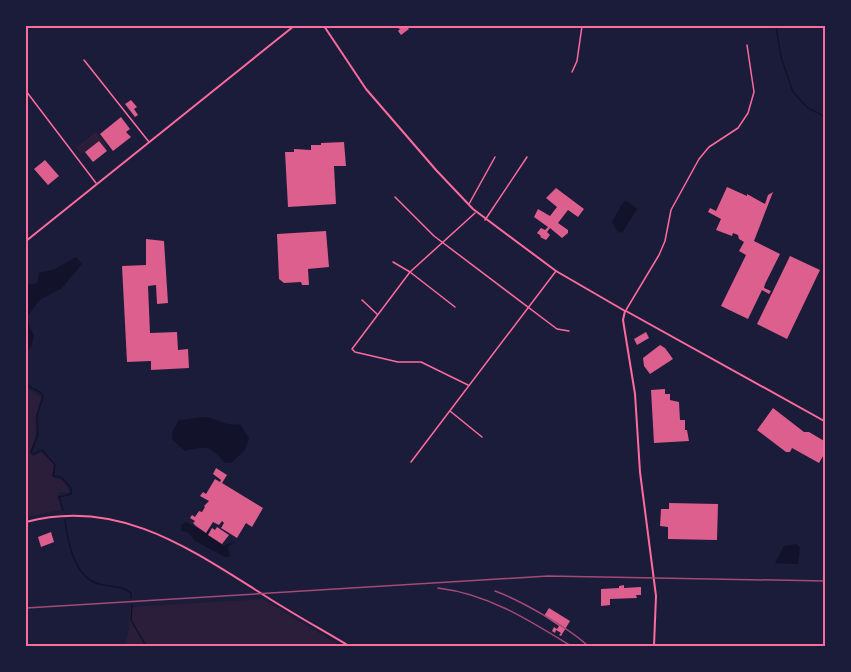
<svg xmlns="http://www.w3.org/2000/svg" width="851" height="672" font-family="'Asap Condensed',sans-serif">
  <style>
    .green { fill: #2a1e3b }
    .water { fill: #12122b }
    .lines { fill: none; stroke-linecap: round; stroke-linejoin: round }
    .stream { stroke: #12122b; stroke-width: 1.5 }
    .building { fill: #dd5f8e }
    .minor { stroke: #ff6b9d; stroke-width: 1.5 }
    .tertiary { stroke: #ff6b9d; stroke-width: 2 }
    .secondary { stroke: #ff6b9d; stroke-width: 2 }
    .rail { stroke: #a44b75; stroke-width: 1.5 }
    .neatline { fill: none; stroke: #ff6b9d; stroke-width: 2 }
  </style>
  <rect width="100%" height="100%" fill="#1b1b3a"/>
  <!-- green -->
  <g class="green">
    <polygon points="96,132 108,147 105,149 99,141 81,154 76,147"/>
    <polygon points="26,387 41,398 36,417 35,438 30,453 33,456 41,452 54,464 52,477 63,480 70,493 60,492 57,495 62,510 26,517"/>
    <polygon points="263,599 341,646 125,646 129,629 130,607"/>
  </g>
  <!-- water -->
  <g class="water">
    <polygon points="624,201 628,202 637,209 622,233 617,231 612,222"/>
    <polygon points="76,257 82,264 62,288 41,299 28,315 29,325 34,336 31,347 26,351 26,284 35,284 38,281 39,273 55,269"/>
    <path d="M206 417C218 419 228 427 240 424L249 438 245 450 231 463H225C209 445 207 446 185 451L172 439 173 430 179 420Z"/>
    <polygon points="186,522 206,533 208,530 210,531 208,535 223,546 236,541 228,547 230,556 225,557 195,541 188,532 181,531 181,525"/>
    <polygon points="797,544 800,547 798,564 775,563 784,546"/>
  </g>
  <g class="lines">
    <!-- stream -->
    <g class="stream">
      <polyline points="776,26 781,57 793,92 808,108 826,117"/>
      <path d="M26 383C30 390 40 389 43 396L37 416 38 435 31 452 34 454 42 450 55 465 53 476 61 477 71 488V494L59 497 63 510"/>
      <path d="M65 520C68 544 75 582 104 585 114 587 123 586 131 593V598"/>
      <polyline points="132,605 131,620 146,646"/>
    </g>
  </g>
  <!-- building -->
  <g class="building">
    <polygon points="394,26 409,26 408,28 409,29 401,35 398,31 400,29"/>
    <polygon points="131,100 137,107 134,109 138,115 135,117 125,104"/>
    <polygon points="121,117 130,129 126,132 131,137 113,151 100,134"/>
    <polygon points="99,141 107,151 93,162 85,152"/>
    <polygon points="344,142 346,166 334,166 336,204 288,207 285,152 294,152 294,149 311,150 311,145 321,145 321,143"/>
    <polygon points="45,160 59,176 48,185 34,169"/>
    <polygon points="727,187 747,196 747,194 765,204 768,195 773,192 754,241 780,254 765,284 764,288 771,291 769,294 762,290 748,319 721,306 746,255 739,251 744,242 739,239 738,235 733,233 732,236 716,230 721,219 708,212 710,208 716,211"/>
    <polygon points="556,188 584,209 578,217 568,210 558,223 568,230 568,233 562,238 550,228 547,232 550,235 546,240 540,237 541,236 537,233 541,228 545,230 548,227 534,217 538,209 550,216 557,207 546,198"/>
    <polygon points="326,231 329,267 308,269 309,285 302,285 301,282 284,283 279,279 277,234"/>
    <polygon points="146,239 164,241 168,303 157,304 156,285 148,286 150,333 177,332 178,350 188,349 189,368 151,370 151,361 127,362 122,266 146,265"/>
    <polygon points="790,256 820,270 787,339 757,324"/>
    <polygon points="646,332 649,338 637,345 634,339"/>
    <polygon points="660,345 665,348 673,359 650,374 644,366 643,358"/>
    <polygon points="665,389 665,394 670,394 670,400 679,402 680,420 685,420 685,430 687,430 689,441 654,443 651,390"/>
    <polygon points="773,408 804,432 809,432 826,442 826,451 819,463 792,448 790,452 786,452 757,430"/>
    <polygon points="216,468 227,475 222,483 263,508 252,527 246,523 237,538 221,528 224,523 222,521 219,525 213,522 206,533 196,526 193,523 195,521 190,518 192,515 195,517 199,511 202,512 205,507 204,506 209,501 200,496 203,492 206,494 215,479 220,482 221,480 213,474"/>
    <polygon points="669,503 718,504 717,540 668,539 668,527 660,526 661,509 669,509"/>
    <polygon points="217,527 229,535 222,544 208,535 212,528 215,530"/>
    <polygon points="51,532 54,542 41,547 38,537"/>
    <polygon points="624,585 624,588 641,587 641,595 636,595 637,598 610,599 610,605 601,606 601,589 619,588 619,586"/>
    <polygon points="549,608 570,621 561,636 559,635 561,633 556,630 555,633 552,631 554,627 557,629 559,626 544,616"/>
  </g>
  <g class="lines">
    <!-- minor -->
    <g class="minor">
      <polyline points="84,60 149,142"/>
      <polyline points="572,72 577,61 582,26"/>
      <polyline points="26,91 96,183"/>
      <polyline points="395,197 434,236 557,329 569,331"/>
      <polyline points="469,204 495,157"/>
      <polyline points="485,220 527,157"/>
      <polyline points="393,262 410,272 455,307"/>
      <polyline points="362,300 377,314"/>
      <polyline points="626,310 659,255 665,241 671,210 699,159 709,147 738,128 748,113 754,92 747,45"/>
      <polyline points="468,385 421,362 398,362 355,352 352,349 410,272 475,213"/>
      <polyline points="450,411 482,437"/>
      <polyline points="411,462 556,271"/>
    </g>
    <!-- tertiary -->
    <polyline class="tertiary" points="626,311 826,422"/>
    <!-- secondary -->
    <g class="secondary">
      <polyline points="324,26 366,89 436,170 473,209 556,271 625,311 623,320 635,394 640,472 656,596 654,646"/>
      <polyline points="26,241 294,26"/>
      <path d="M26 522C116 498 186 546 259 592 288 611 319 628 349 646"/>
    </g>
    <!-- rail -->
    <g class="rail">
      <path d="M438 588C488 594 529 620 571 646"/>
      <path d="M495 591C520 600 569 628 588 646"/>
      <polyline points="26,608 548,576 826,581"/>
    </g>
  </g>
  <!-- border -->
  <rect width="851" height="672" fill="none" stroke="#1b1b3a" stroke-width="54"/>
  <rect x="27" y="27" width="797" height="618" class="neatline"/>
</svg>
